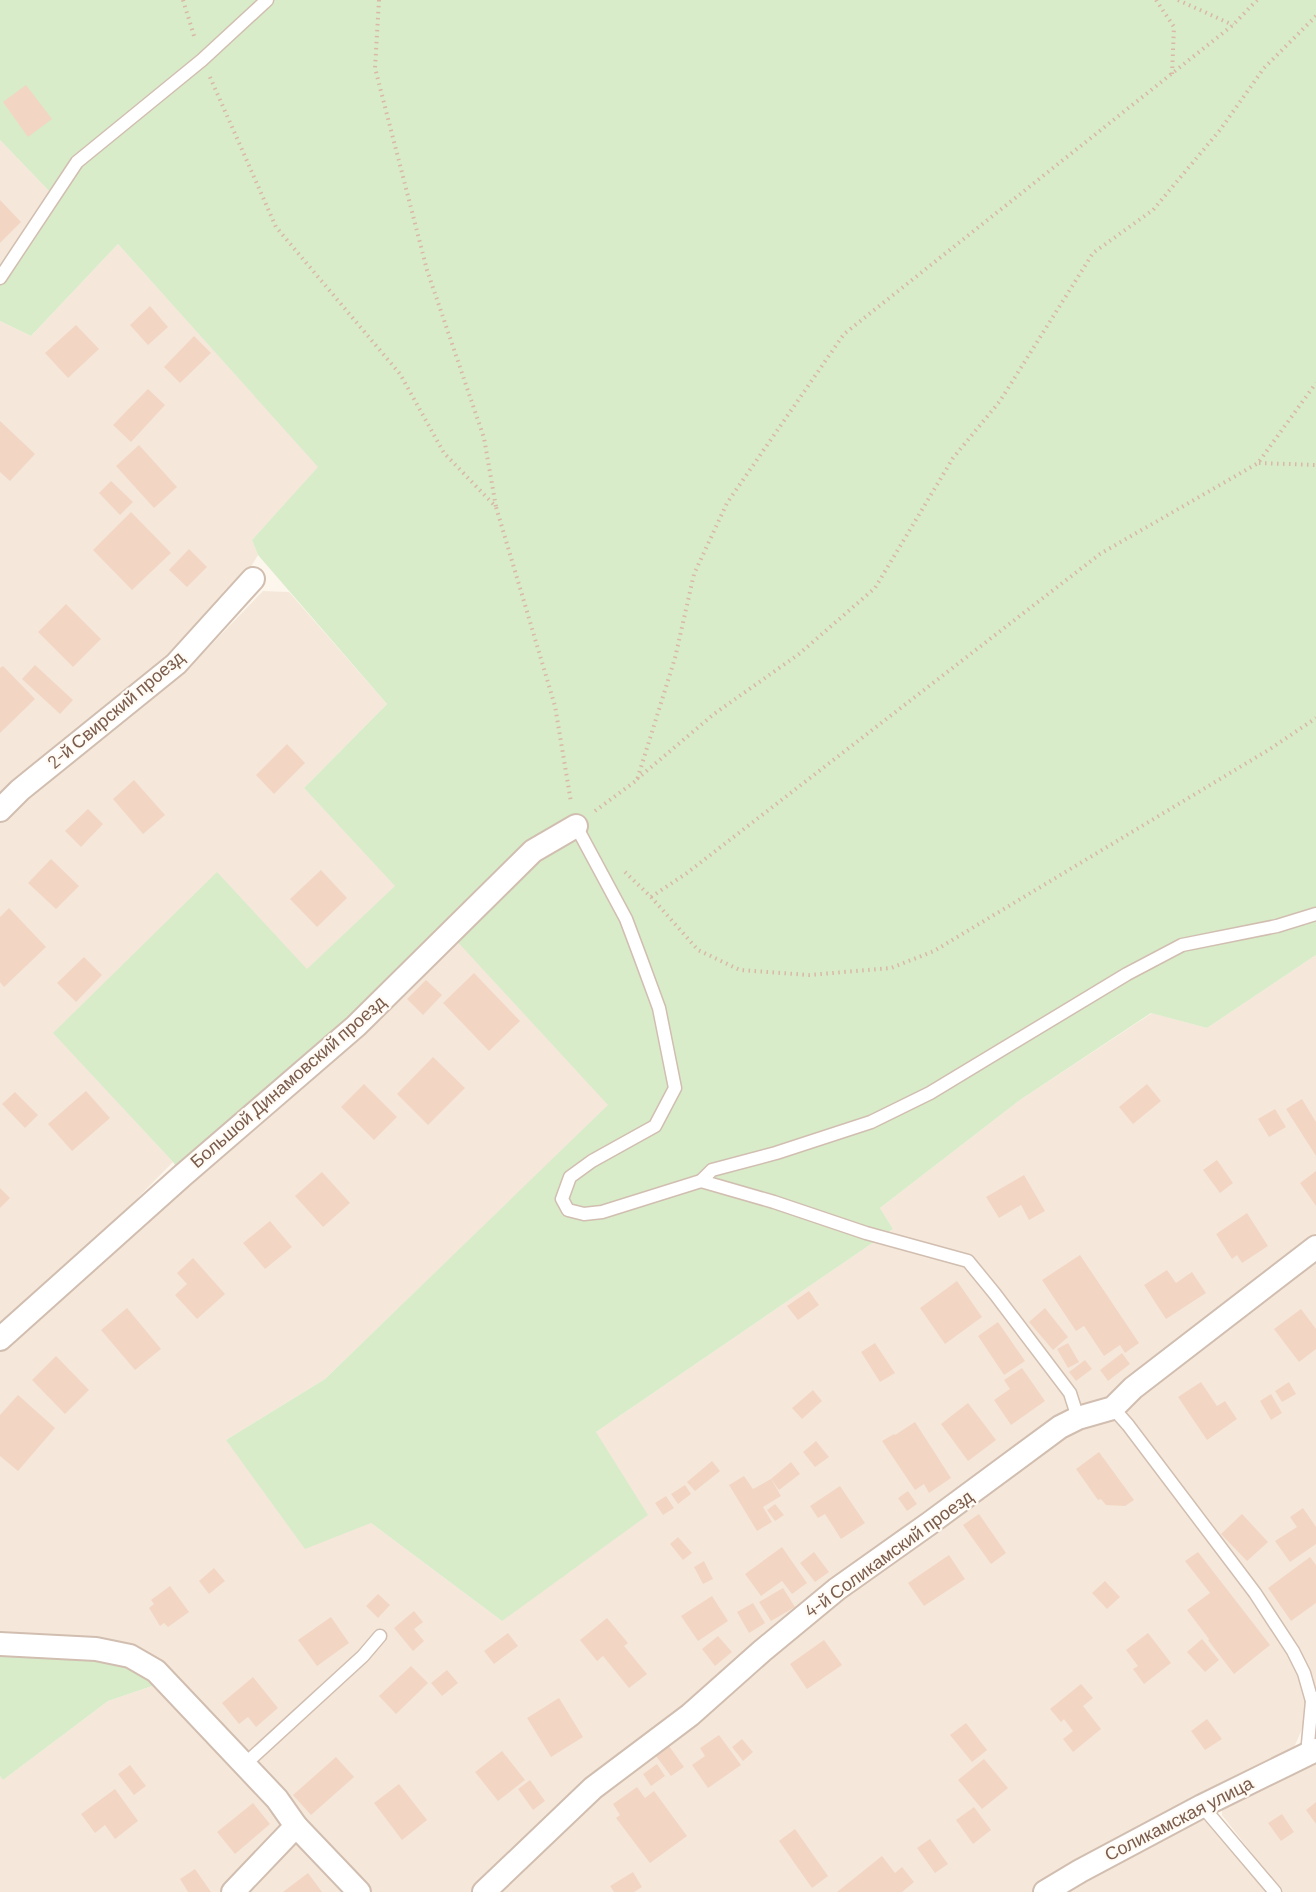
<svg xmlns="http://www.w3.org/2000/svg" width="1316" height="1892" font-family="Barlow,sans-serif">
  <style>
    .residential { fill: #f5e8da }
    .green { fill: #d8ecc9 }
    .building { fill: #f3d5c3 }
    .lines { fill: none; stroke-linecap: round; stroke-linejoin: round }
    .lane-casing { stroke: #d1beb0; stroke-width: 15 }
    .street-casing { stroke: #d1beb0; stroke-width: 26 }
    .path { stroke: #d9b8a5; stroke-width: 4; stroke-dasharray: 1.5 4.5; stroke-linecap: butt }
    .lane { stroke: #fff; stroke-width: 12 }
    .street { stroke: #fff; stroke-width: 22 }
    .labels { text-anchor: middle; stroke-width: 4.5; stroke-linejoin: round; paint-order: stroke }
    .street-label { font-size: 18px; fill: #7a5c4d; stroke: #fffaf3 }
  </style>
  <rect width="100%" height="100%" fill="#fdf6ec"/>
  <!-- residential -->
  <g class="residential">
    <polygon points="0,140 51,193 0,265"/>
    <polygon points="118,244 319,467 252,540 258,555 243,580 171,659 0,804 0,321 31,336"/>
    <polygon points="263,591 289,592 387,704 304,788 396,886 307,970 54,1033 173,1162 104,1232 0,1328 0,821 24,798 184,673"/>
    <polygon points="453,936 609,1105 325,1379 226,1440 371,1523 502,1621 596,1432 893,1229 880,1208 1020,1100 1152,1013 1207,1028 1316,955 1316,1233 1109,1397 1069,1408 925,1517 684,1710 587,1783 471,1892 368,1892 159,1663 0,1637 0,1350 189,1185"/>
    <polygon points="1316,1260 1316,1696 1293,1750 1072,1866 1032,1892 498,1892 599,1792 846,1589"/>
    <polygon points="161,1683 348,1892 0,1892 0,1776 3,1780 108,1701"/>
    <polygon points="1316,1758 1316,1892 1282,1892 1222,1815 1222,1808"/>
    <polygon points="1203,1820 1217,1828 1265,1892 1059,1892 1180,1827"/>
  </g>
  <!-- green -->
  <g class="green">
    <polygon points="0,0 1316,0 1316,955 1207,1028 1151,1013 1020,1100 880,1208 893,1229 596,1432 648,1515 502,1621 371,1523 305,1549 226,1440 325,1379 608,1105 453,937 189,1185 173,1162 53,1033 217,872 307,969 395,886 304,788 387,704 258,555 252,540 318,467 118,244 31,336 0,321 0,265 51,193 0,140"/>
    <polygon points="0,1651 126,1661 161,1683 108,1701 3,1780 0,1776"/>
  </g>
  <!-- building -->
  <g class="building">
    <polygon points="26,85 52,119 28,137 3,102"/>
    <polygon points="0,200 21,222 0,243"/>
    <polygon points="150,306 168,327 148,345 130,325"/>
    <polygon points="76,325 99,349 68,378 45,353"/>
    <polygon points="194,336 211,353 180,383 164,367"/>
    <polygon points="148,389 165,405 131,442 113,425"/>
    <polygon points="0,421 35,454 10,481 0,472"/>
    <polygon points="139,445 177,487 154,508 116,466"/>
    <polygon points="111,481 133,502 120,515 99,493"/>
    <polygon points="131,512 171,553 132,590 93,550"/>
    <polygon points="189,549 207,567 187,587 169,570"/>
    <polygon points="66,604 101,639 73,667 38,632"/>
    <polygon points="35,665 73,700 60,714 22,679"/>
    <polygon points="3,666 35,699 0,733 0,668"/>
    <polygon points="287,744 305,763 274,794 256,775"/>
    <polygon points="134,780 165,815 143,834 113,799"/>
    <polygon points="88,809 103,824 81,847 65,831"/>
    <polygon points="51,859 79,886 56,909 28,883"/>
    <polygon points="321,870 347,898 317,927 290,899"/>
    <polygon points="9,908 46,947 4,987 0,982 0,917"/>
    <polygon points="84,957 102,975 76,1002 57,983"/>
    <polygon points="474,973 520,1021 489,1051 443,1003"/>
    <polygon points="426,980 442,995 423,1015 407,999"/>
    <polygon points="433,1057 465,1088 428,1125 397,1094"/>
    <polygon points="364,1084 397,1117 374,1140 341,1107"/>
    <polygon points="1147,1084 1161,1101 1133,1124 1119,1107"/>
    <polygon points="86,1091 110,1118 72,1151 48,1124"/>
    <polygon points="15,1092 38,1115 25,1128 2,1104"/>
    <polygon points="1302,1099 1316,1122 1316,1156 1286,1109"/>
    <polygon points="1275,1109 1286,1127 1269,1137 1258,1119"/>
    <polygon points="1217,1160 1233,1183 1220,1193 1203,1170"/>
    <polygon points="1316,1171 1316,1206 1300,1183"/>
    <polygon points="322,1172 350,1203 323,1227 295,1196"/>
    <polygon points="1024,1175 1045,1211 1029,1220 1021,1205 999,1218 986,1197"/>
    <polygon points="0,1188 10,1198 0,1208"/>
    <polygon points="1247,1213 1268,1246 1242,1263 1237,1255 1232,1259 1216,1234"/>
    <polygon points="270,1221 292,1247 265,1269 243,1243"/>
    <polygon points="1080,1255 1139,1343 1125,1353 1120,1345 1104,1356 1084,1326 1076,1331 1042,1280"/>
    <polygon points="193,1258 225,1294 197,1319 175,1295 187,1284 177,1273"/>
    <polygon points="1167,1270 1176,1283 1192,1272 1206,1293 1166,1319 1144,1285"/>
    <polygon points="957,1281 982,1317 945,1344 920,1308"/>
    <polygon points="809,1291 819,1305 798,1320 787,1306"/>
    <polygon points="127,1308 161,1349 135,1370 101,1330"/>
    <polygon points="1045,1308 1068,1337 1053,1350 1029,1322"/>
    <polygon points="1301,1309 1316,1329 1316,1349 1299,1362 1274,1329"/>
    <polygon points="998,1322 1025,1361 1004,1375 978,1336"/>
    <polygon points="875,1343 895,1373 880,1382 861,1352"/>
    <polygon points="1068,1343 1079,1362 1068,1368 1057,1349"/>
    <polygon points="1122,1353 1130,1364 1108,1381 1100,1370"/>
    <polygon points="56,1356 89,1390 65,1414 32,1380"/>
    <polygon points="1085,1360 1092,1369 1076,1381 1069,1372"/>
    <polygon points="1022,1368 1045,1401 1011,1425 994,1400 1010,1389 1004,1380"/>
    <polygon points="1201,1382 1217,1406 1225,1401 1237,1419 1207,1440 1178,1397"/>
    <polygon points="1289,1382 1296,1394 1282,1402 1275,1391"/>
    <polygon points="813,1390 822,1401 802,1419 792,1408"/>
    <polygon points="1271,1394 1282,1413 1271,1420 1260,1401"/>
    <polygon points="18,1395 55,1428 18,1471 0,1456 0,1415"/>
    <polygon points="968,1403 996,1440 968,1461 941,1424"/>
    <polygon points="915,1422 951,1478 929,1493 924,1484 915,1490 882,1441 894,1434 895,1435"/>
    <polygon points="816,1441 829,1457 815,1467 803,1452"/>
    <polygon points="1099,1452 1134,1500 1125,1506 1106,1505 1101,1499 1098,1500 1076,1469"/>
    <polygon points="712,1461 720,1471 695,1491 687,1482"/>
    <polygon points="791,1462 800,1474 779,1490 771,1479"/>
    <polygon points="744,1476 753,1489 771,1479 781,1496 763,1507 772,1522 757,1531 729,1485"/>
    <polygon points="685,1485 691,1494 678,1504 671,1494"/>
    <polygon points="840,1486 865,1523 841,1539 825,1514 818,1518 810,1506"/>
    <polygon points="908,1491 917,1504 907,1511 898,1498"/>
    <polygon points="666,1496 674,1508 663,1515 655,1503"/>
    <polygon points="775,1504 784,1515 775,1521 767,1510"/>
    <polygon points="1303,1508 1316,1527 1316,1544 1290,1562 1275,1541 1297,1527 1290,1517"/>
    <polygon points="979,1514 1006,1553 991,1564 963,1525"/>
    <polygon points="1242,1514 1268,1542 1247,1561 1221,1534"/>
    <polygon points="678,1537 692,1553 683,1560 670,1544"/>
    <polygon points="782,1547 807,1583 792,1594 782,1581 761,1596 745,1574"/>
    <polygon points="814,1552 829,1572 815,1582 800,1563"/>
    <polygon points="1198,1552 1270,1645 1234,1674 1208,1640 1209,1639 1187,1610 1210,1593 1185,1561"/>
    <polygon points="949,1555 965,1579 924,1606 908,1583"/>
    <polygon points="1310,1557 1316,1565 1316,1603 1291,1621 1268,1588"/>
    <polygon points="704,1561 713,1579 703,1584 694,1567"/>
    <polygon points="214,1568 225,1581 209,1594 199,1581"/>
    <polygon points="1105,1581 1120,1597 1107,1609 1092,1593"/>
    <polygon points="170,1586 189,1612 168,1627 164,1623 160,1626 149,1608 154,1604 151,1600"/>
    <polygon points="783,1588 795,1607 771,1621 759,1602"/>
    <polygon points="378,1594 390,1605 378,1618 366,1606"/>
    <polygon points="712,1596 728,1621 698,1641 681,1616"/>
    <polygon points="753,1603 765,1623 749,1633 737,1612"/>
    <polygon points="414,1611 423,1622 414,1629 424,1641 413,1651 394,1628"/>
    <polygon points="331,1617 349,1643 317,1666 298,1640"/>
    <polygon points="607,1618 628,1643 624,1646 647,1674 629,1688 603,1656 597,1661 580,1640"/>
    <polygon points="508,1633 518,1646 494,1664 484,1651"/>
    <polygon points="1148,1633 1171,1663 1144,1684 1133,1669 1138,1666 1126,1650"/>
    <polygon points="718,1636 732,1652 715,1666 702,1649"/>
    <polygon points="1202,1639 1219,1660 1205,1672 1187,1652"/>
    <polygon points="824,1640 842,1665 807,1689 790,1664"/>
    <polygon points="411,1666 428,1683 396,1714 379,1696"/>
    <polygon points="447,1670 458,1683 442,1696 431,1683"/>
    <polygon points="253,1677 278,1708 256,1727 248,1717 239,1724 222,1703"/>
    <polygon points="1081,1684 1093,1698 1083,1706 1101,1729 1073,1752 1063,1739 1073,1731 1064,1719 1061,1722 1050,1709"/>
    <polygon points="559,1698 583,1737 551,1757 527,1718"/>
    <polygon points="1207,1719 1222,1739 1205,1750 1191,1731"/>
    <polygon points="966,1723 987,1750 972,1762 950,1735"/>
    <polygon points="719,1735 741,1765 708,1788 692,1765 705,1756 700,1748"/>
    <polygon points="742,1739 753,1752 743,1761 732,1747"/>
    <polygon points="669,1746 684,1767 671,1776 656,1756"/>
    <polygon points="502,1751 525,1780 498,1801 475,1772"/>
    <polygon points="336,1757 354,1777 311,1815 293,1795"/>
    <polygon points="984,1759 1008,1788 982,1809 958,1780"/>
    <polygon points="657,1764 665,1776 651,1786 643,1774"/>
    <polygon points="130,1765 146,1786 134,1795 118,1774"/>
    <polygon points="530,1780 545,1801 533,1810 518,1789"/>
    <polygon points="399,1784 427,1820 402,1840 374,1803"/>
    <polygon points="637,1787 645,1798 654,1791 687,1836 650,1863 616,1818 620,1815 613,1804"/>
    <polygon points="115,1789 138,1821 115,1839 105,1825 95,1833 81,1814"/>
    <polygon points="1316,1802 1316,1824 1306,1810"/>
    <polygon points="253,1803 270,1824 235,1854 217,1832"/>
    <polygon points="974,1807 991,1830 973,1844 956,1820"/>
    <polygon points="1282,1814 1294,1832 1281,1841 1268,1823"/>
    <polygon points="795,1829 828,1876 812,1888 779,1841"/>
    <polygon points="930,1839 948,1864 935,1873 917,1848"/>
    <polygon points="882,1856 895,1873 902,1867 914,1882 902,1892 837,1892"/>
    <polygon points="195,1869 211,1892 188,1892 180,1879"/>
    <polygon points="633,1872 642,1887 634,1892 614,1892 610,1886"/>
    <polygon points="308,1873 322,1892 283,1892"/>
  </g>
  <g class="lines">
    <!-- lane casing -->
    <g class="lane-casing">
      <g id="lane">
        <polyline points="0,278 77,162 202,60 267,0"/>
        <polyline points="576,826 626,919 641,959 659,1008 675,1088 655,1126 592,1161 570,1177 562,1199 568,1210 584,1214 602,1212 701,1181 774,1202 866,1233 968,1261 995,1294 1070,1393 1078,1418"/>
        <polyline points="701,1181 712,1170 776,1153 871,1122 930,1093 1127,974 1182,945 1277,926 1316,914"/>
        <polyline points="1113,1408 1128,1425 1255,1593 1293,1651 1304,1673 1312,1701"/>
        <polyline points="1307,1754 1312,1701 1316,1698"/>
        <polyline points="245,1764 363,1656 380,1636"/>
        <polyline points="1202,1806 1275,1892"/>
      </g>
    </g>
    <!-- street casing -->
    <g class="street-casing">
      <g id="street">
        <polyline points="0,810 20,790 176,664 253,579"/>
        <polyline points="0,1339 182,1176 356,1026 533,851 576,826"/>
        <polyline points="0,1644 96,1649 130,1656 156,1671 277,1799 296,1826 359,1892"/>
        <polyline points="233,1892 296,1826"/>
        <polyline points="484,1892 593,1788 690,1715 762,1651 837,1589 930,1523 1060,1427 1078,1418 1113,1408 1133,1388 1316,1247"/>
        <polyline points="1045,1892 1080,1871 1202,1806 1316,1750"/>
      </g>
    </g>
    <!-- path -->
    <g class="path">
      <polyline points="183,0 195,39"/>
      <polyline points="379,0 375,68 427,270 484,438 496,507"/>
      <polyline points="1156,0 1174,27 1172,74"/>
      <polyline points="1178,0 1233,25"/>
      <polyline points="210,77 276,227 400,374 444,453 496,507 555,706 571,802"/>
      <polyline points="1259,463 1316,465"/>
      <polyline points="637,779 714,714 799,654 875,588 953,458 1000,401 1093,253 1153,210 1220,130 1264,68 1316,16"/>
      <polyline points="595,811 637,780 675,658 694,574 727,503 844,334 1233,25 1257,0"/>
      <polyline points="625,872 651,897 698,950 740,970 809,975 891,968 934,951 1270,749 1316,718"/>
      <polyline points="651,897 687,873 1100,554 1258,463 1316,383"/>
    </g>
    <!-- lane -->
    <use href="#lane" class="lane"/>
    <!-- street -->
    <use href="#street" class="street"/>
  </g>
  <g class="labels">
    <!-- street labels -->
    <g class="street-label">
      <text transform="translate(116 710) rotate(-40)" y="6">2-й Свирский проезд</text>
      <text transform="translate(288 1082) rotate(-41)" y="6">Большой Динамовский проезд</text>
      <text transform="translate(889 1554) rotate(-36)" y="6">4-й Соликамский проезд</text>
      <text transform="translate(1179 1819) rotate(-27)" y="6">Соликамская улица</text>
    </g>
  </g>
</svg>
